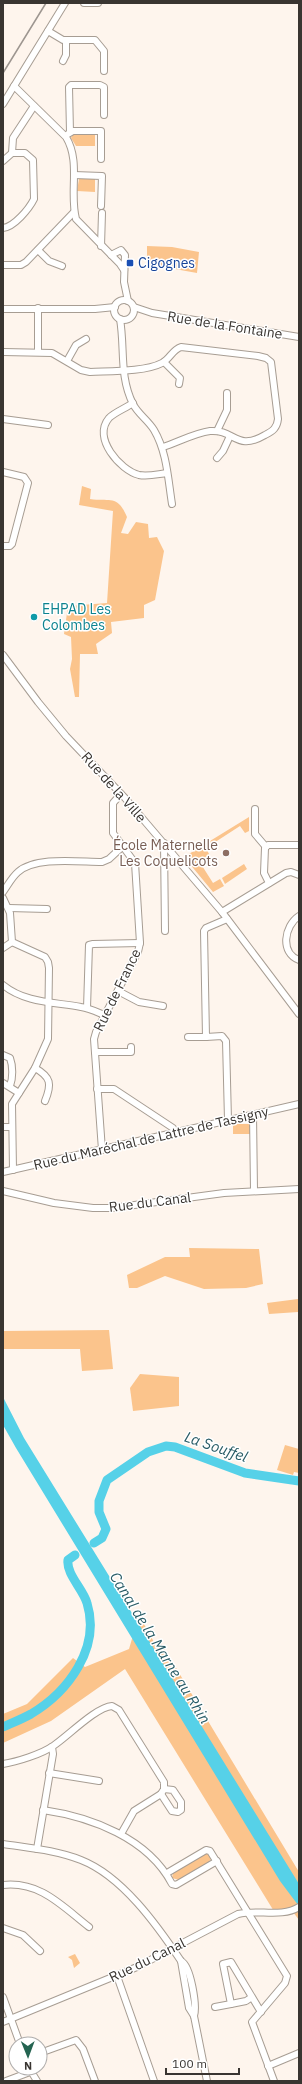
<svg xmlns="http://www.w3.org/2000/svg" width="302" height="2084" font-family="'IBM Plex Sans',sans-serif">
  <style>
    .green { fill: #fbc48c }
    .water { fill: #56d1e8 }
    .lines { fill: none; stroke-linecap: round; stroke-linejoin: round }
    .river { stroke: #56d1e8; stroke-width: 9 }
    .minor-casing { stroke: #a79d93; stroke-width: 8 }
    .minor { stroke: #fff; stroke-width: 6 }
    .rail { stroke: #9d9690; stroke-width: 1.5 }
    .transit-dot { fill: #1a4fb4; stroke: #fff; stroke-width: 1.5 }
    .culture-dot { fill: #0f9aa8; stroke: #fff; stroke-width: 1.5 }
    .education-dot { fill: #8d6e63; stroke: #fff; stroke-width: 1.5 }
    .labels { text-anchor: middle; stroke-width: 3; stroke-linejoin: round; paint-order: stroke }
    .transit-label { font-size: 14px; fill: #164399; stroke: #fff; text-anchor: start }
    .street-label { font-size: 14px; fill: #393531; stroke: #fff }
    .culture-label { font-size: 14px; fill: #0d838f; stroke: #fff; text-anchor: start }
    .education-label { font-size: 14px; fill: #785e54; stroke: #fff; text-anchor: end }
    .water-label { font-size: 15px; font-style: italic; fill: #295c66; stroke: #fff }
  </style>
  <rect width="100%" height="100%" fill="#fef5ed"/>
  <!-- green -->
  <g class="green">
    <polygon points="73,134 95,134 95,146 76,146 71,138"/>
    <polygon points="79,179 95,179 95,192 77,191"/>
    <polygon points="147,246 172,247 199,252 197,273 147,264"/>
    <path d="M82 486 91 489 90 499C111 502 117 494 127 517L121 533 128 534 136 522 148 524 149 538 157 537 164 551 155 600 144 605V618L111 622 112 633 96 644 98 654H80L79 697H75L70 669 72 659 71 637 64 634 68 606 107 603 113 511 79 505Z"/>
    <polygon points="249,817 249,831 245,833 240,826 206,848 209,854 204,859 199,861 213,883 220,879 224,886 213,892 184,857"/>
    <polygon points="244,864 247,869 225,884 222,878"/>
    <rect x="233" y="1124" width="18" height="10"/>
    <polygon points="189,1248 259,1249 263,1284 246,1288 204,1289 165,1276 137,1288 129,1288 127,1275 165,1257 190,1257"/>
    <polygon points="298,1299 298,1312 269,1314 267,1303"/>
    <polygon points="109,1330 113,1369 82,1371 80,1349 3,1349 3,1331"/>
    <polygon points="140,1374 179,1377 179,1406 133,1411 130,1388"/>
    <polygon points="285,1445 299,1449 299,1473 294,1472 293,1475 277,1470"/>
    <polygon points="139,1615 155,1644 161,1643 299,1872 299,1920 293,1912 275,1913 125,1669 51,1721 3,1743 3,1714 27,1704 73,1658 85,1667 129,1649"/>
    <polygon points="207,1853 209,1854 211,1859 208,1863 179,1880 172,1878 173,1873"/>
    <polygon points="75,1954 80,1963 74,1968 72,1960 68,1957"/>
  </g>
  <!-- water -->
  <polygon class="water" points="3,1397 24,1438 299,1884 299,1905 298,1905 280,1881 16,1448 3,1425"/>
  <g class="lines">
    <!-- river -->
    <g class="river">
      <polyline points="94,1543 102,1538 106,1529 99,1512 99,1501 107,1480 148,1452 166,1446 175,1447 245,1473 299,1481"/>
      <path d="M3 1727C12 1723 22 1719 31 1714 68 1692 101 1648 87 1603 83 1589 66 1574 68 1560L75 1555"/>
    </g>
    <!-- minor casing -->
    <g class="minor-casing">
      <g id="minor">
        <polyline points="84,3 98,3"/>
        <polyline points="48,31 63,40 95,40 104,51 104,71"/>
        <polyline points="63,61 66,55 66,40"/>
        <path d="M14 86 66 137C81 162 69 192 76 219L120 264 124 270"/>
        <polyline points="3,104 65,3"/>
        <polyline points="70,132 69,87 71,85 100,85 104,87 104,115"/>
        <polyline points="68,134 73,131 101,131 101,159"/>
        <polyline points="3,161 12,153 13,138 34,106"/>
        <polyline points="74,175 102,176 101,206"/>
        <path d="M3 228C14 227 29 209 34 199L33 160 25 153H12"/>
        <polyline points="101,246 102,213"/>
        <polyline points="38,250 49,261 62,266"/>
        <polyline points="111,255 121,250 125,255 124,282 128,301"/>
        <polyline points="3,265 21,265 26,262 74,212"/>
        <circle cx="124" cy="310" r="10"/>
        <polyline points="134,307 152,313 299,337"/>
        <polyline points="3,309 95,309 115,307"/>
        <path d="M120 319C125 348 119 376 133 404 138 414 148 420 154 430 167 452 168 479 172 504"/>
        <path d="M3 352 52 353 81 370 90 372C110 371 145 372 162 363 170 359 172 350 181 347L258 356 266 358 271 362 278 419C277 428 273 431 265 435 236 452 235 429 210 431 195 433 178 442 163 447"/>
        <polyline points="38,352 38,308"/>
        <polyline points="67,361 76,345 86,339"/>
        <polyline points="164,362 180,378 179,384"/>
        <path d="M133 403C126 408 115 412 109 418 92 438 120 470 139 475 148 477 158 474 167 473"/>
        <polyline points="3,419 48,425"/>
        <polyline points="217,431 227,410 227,393"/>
        <polyline points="217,458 223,451 230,436"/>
        <polyline points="3,472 24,477 28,483 12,544 10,546 3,546"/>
        <polyline points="3,655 38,702 66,736 125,798 222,912 299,1014"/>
        <polyline points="255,809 255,834 266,847"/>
        <polyline points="164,843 165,931"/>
        <polyline points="269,883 264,873 265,848 268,845 299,845"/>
        <path d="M3 892C8 885 12 877 18 872 36 856 79 862 102 862L109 859 123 846"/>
        <polyline points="3,898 10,913 12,942 45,957 48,962 49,968 48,1039 35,1068 12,1104 13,1170"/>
        <polyline points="9,908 47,909"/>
        <polyline points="222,912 286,873 291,872 299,875"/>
        <path d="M299 916C284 926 280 953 299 960"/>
        <polyline points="227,919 206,928 204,931 206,1037 222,1036 226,1041 228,1120"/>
        <polyline points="3,948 12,942"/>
        <path d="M3 985C25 1003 54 1002 81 1007 89 1008 97 1012 104 1015"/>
        <polyline points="118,991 139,1002 163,1006"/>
        <polyline points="87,1008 89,945 93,944 140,943"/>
        <polyline points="188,1037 206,1037"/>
        <polyline points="95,1052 131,1052 131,1047"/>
        <path d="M3 1055 10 1058C13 1066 13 1078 10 1086"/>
        <path d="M35 1068C51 1077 52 1084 45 1101"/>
        <polyline points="3,1083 19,1093"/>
        <polyline points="97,1089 114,1089 173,1128 175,1132"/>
        <polyline points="253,1114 254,1191"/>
        <polyline points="3,1127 12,1127"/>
        <polyline points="102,1150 94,1039 96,1032 138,952 140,943 135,863 113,833 113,803 121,794"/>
        <polyline points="3,1172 299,1104"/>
        <polyline points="3,1191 54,1203 93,1208 112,1208 224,1193 299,1189"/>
        <path d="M3 1764C16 1762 42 1754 53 1746 67 1737 96 1707 112 1706L119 1710 164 1782V1789L161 1794"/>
        <polyline points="49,1773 99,1781"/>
        <path d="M43 1810C91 1817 148 1838 172 1884L176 1885 217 1861"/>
        <polyline points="121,1834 134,1811 161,1794 172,1811 178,1812 181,1810 181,1802 173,1790 164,1789"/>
        <path d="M3 1844C29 1848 56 1850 81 1860 122 1876 157 1925 181 1961 191 1966 197 2006 194 2016"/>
        <polyline points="37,1849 53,1754 52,1747"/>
        <polyline points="167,1873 206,1850 210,1851 287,1976 285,1983 252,2022 274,2081"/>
        <path d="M3 1885C40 1881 62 1906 89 1927"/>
        <polyline points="3,1928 23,1935 40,1951"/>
        <polyline points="181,1961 189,2008 194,2016 207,2081"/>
        <polyline points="117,1976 154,2081"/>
        <polyline points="3,1997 20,2044"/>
        <polyline points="252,1997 246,2001 231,2004 223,1964 231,1962 261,2012"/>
        <polyline points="215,2007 231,2004"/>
        <path d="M3 2022 137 1967 238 1914C258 1909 281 1918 299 1907"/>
        <polyline points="40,2053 76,2040 83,2049 95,2081"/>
        <polyline points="268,2066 299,2053"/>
        <polyline points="29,2068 37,2081"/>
        <polyline points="6,2081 30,2072"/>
      </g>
    </g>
    <!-- minor -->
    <use href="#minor" class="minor"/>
    <!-- rail -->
    <polyline class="rail" points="3,73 46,3"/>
  </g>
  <!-- markers -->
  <rect class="transit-dot" x="126" y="259" width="8" height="8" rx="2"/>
  <circle class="culture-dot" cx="34" cy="617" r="4"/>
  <circle class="education-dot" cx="226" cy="853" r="4"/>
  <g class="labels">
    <!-- transit labels -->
    <g class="transit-label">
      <text x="138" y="268">Cigognes</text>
    </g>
    <!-- street labels -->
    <g class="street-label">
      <text transform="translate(225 325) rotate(9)" y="5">Rue de la Fontaine</text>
      <text transform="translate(114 787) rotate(48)" y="5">Rue de la Ville</text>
      <text transform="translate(117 990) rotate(-64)" y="5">Rue de France</text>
      <text transform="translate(151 1138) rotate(-13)" y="5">Rue du Maréchal de Lattre de Tassigny</text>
      <text transform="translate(150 1202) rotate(-7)" y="5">Rue du Canal</text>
      <text transform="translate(147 1960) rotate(-26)" y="5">Rue du Canal</text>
    </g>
    <!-- culture labels -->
    <g class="culture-label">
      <text x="42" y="614">EHPAD Les<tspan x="42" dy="16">Colombes</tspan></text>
    </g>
    <!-- education labels -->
    <g class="education-label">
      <text x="218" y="850">École Maternelle<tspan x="218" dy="16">Les Coquelicots</tspan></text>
    </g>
    <!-- water labels -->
    <g class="water-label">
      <text transform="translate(216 1447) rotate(19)" y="5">La Souffel</text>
      <text transform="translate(160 1648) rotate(58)" y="5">Canal de la Marne au Rhin</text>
    </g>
  </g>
  <!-- border -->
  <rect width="302" height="2084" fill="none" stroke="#393531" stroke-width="8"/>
  <!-- north arrow -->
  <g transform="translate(28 2056) rotate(179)"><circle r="19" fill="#ffffff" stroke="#b0aead"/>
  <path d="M0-3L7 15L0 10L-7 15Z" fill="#246451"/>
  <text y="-6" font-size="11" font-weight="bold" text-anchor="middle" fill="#393531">N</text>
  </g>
  <!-- scale -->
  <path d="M166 2068v6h73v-6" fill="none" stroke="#393531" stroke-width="2"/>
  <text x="172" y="2068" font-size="12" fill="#393531" stroke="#ffffff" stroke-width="3" paint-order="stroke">100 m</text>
</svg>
